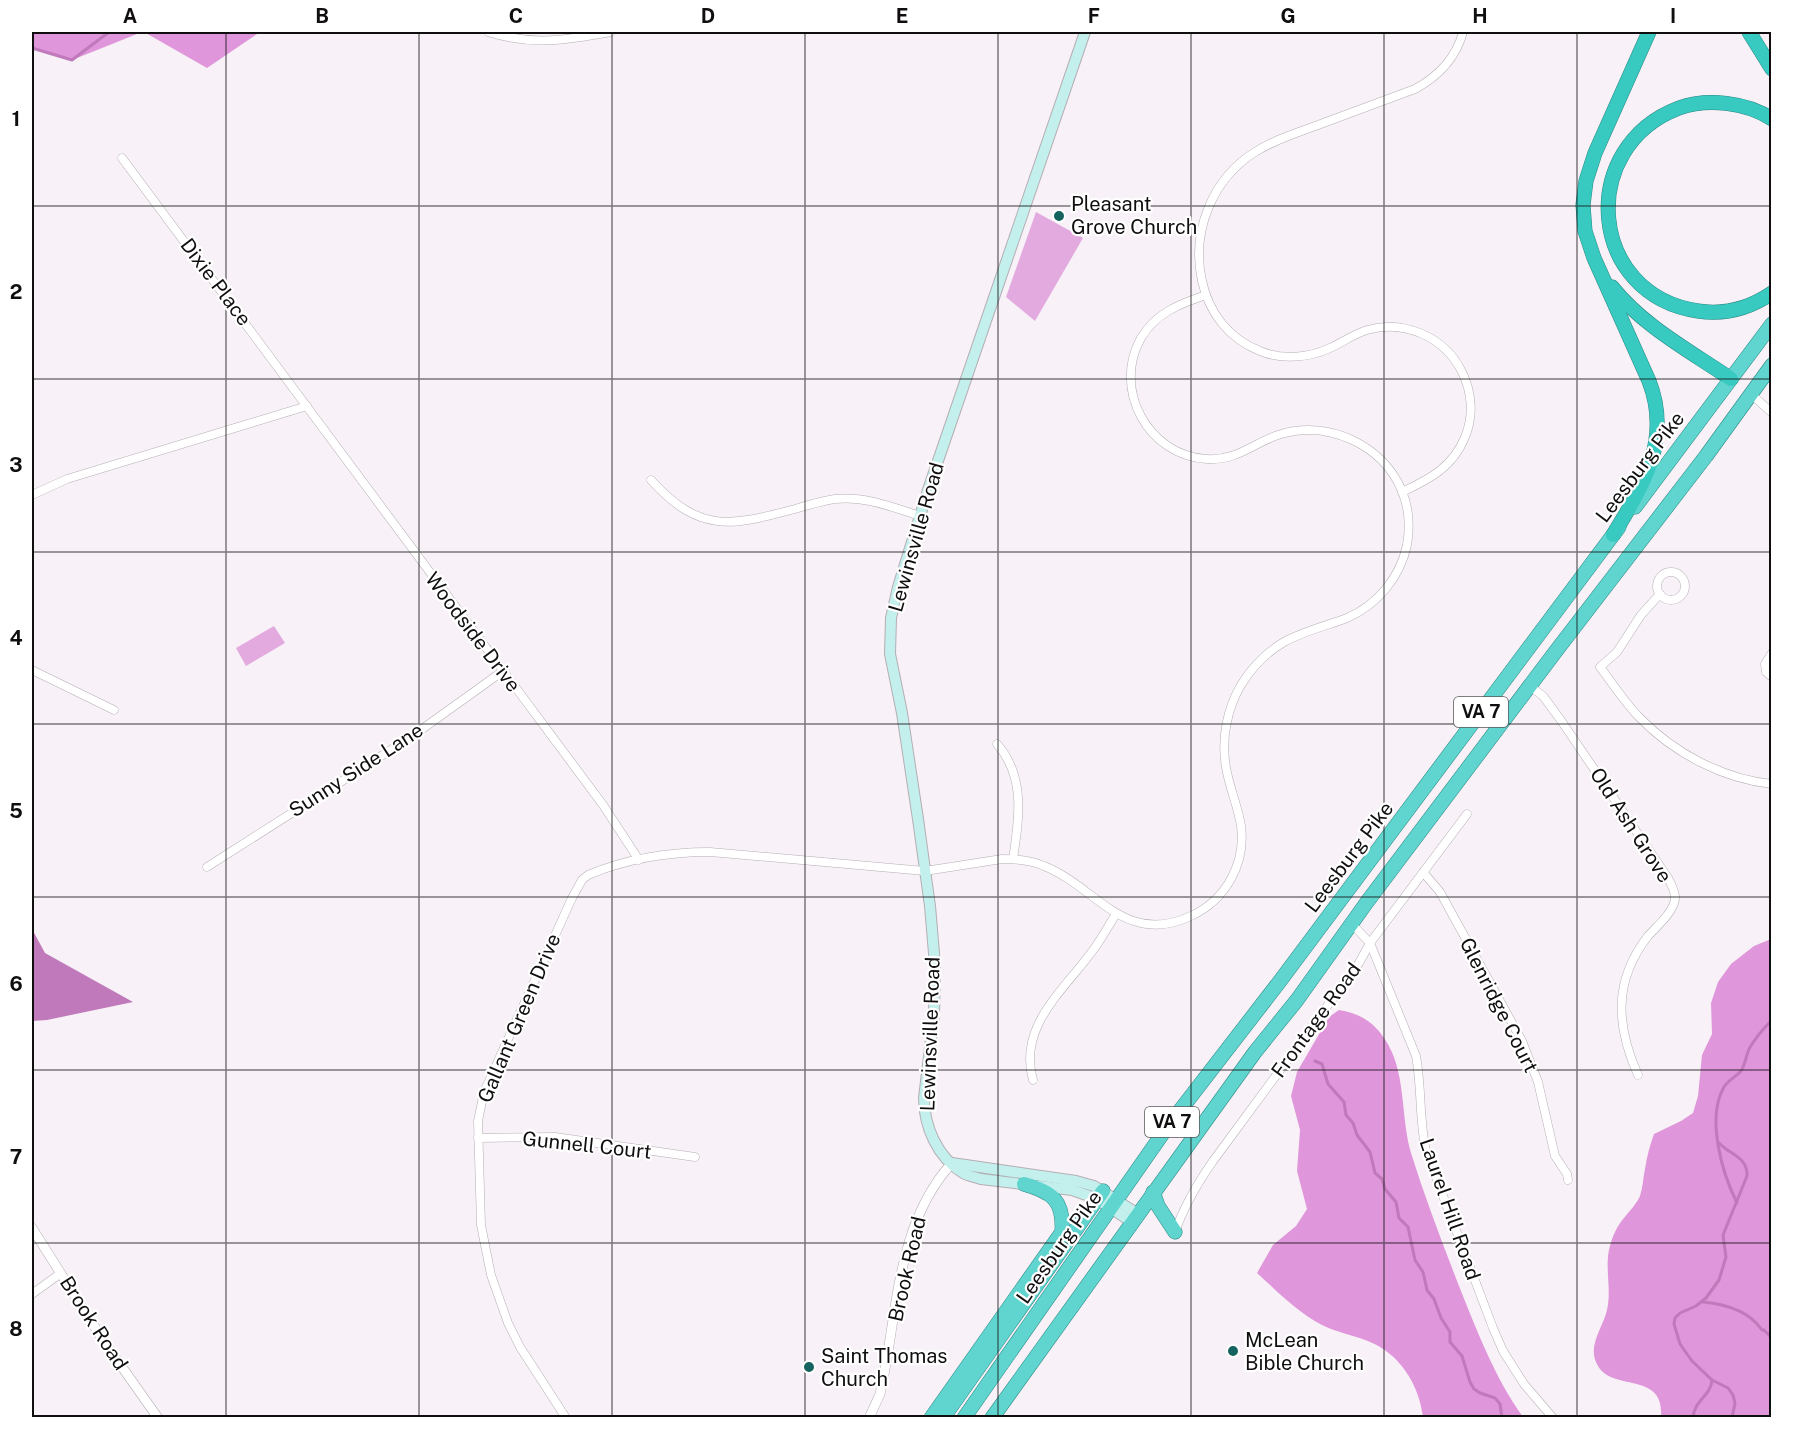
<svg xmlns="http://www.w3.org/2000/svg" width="1803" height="1449" font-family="'Public Sans',sans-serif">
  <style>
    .green { fill: #e3aadf }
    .forest { fill: #df96da }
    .water { fill: #c079bb }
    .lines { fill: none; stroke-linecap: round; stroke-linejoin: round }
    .stream { stroke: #c079bb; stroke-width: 3 }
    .minor-casing { stroke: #b5aeb4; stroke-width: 9 }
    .tertiary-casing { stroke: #b5aeb4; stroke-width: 10 }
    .secondary-casing { stroke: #b5aeb4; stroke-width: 12 }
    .trunk-casing { stroke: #2a8883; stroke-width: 15 }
    .motorway-casing { stroke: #2a8883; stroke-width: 15 }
    .minor { stroke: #fff; stroke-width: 8 }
    .tertiary { stroke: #fff; stroke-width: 9 }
    .secondary { stroke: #c3efec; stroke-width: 10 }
    .trunk { stroke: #60d4ce; stroke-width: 14 }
    .motorway { stroke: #38cac1; stroke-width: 14 }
    .grid { fill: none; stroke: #110e10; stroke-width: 1.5; stroke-opacity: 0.55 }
    .poi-dot { fill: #15635f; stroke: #fff; stroke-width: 2 }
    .labels { text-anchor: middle; stroke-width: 4.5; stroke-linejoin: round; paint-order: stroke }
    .shield { fill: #fff; stroke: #585658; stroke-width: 1.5 }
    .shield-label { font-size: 18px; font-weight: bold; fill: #110e10 }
    .poi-label { font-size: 20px; fill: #110e10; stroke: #fff; text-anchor: start }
    .street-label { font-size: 20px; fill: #110e10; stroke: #fff }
    .neatline { fill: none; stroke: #110e10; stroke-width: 2 }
    .grid-label { font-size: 20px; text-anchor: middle; font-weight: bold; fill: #110e10 }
  </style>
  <rect width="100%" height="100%" fill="#f8f1f7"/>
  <!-- green -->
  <g class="green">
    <polygon points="1036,212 1083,238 1035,321 1006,297"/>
    <polygon points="274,626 285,643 246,666 236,648"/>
  </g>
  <!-- forest -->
  <g class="forest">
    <polygon points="32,32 142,32 72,60 32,48"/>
    <polygon points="144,32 260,32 207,68"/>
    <path d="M1771 939V1417H1661C1665 1371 1613 1392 1598 1366 1586 1347 1603 1328 1607 1310 1612 1289 1604 1266 1610 1246 1613 1235 1617 1226 1624 1218 1630 1210 1636 1205 1640 1196 1643 1187 1643 1178 1645 1169 1647 1156 1650 1145 1654 1134L1681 1121 1693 1113 1698 1096 1702 1055 1712 1034 1711 1003 1718 982 1731 964 1754 946Z"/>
    <path d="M1339 1010C1358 1013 1373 1021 1384 1038 1407 1071 1400 1115 1411 1153 1425 1198 1442 1242 1459 1286 1477 1331 1495 1378 1523 1417H1423C1420 1392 1407 1366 1386 1351 1368 1337 1342 1335 1322 1325 1297 1312 1278 1292 1257 1273L1273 1245 1296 1226 1307 1209 1297 1171 1300 1130 1291 1096 1297 1072 1329 1017Z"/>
  </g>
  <!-- water -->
  <polygon class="water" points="32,929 45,953 133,1002 47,1020 32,1021"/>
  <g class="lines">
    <!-- stream -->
    <g class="stream">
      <polyline points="32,48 72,60 109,32"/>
      <polyline points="1315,1061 1322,1064 1328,1084 1344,1102 1346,1115 1353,1123 1357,1135 1370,1152 1375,1173 1382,1179 1385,1189 1396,1202 1399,1218 1408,1227 1415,1260 1423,1272 1427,1290 1434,1299 1441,1318 1450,1332 1450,1342 1462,1356 1470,1382 1474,1389 1480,1393 1495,1398 1500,1404 1502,1418"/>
      <path d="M1719 1143C1730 1155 1748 1157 1747 1176L1723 1235 1726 1257 1719 1280 1706 1298 1696 1306 1680 1313 1675 1318 1674 1324 1680 1344 1692 1361 1712 1380 1728 1388 1733 1395 1735 1403 1732 1418"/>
      <path d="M1737 1203C1722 1173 1706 1118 1724 1087 1728 1080 1736 1077 1741 1071 1745 1065 1746 1056 1749 1049 1755 1038 1763 1029 1772 1020"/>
      <path d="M1703 1302C1725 1304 1749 1311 1762 1330H1764L1772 1338"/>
      <path d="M1693 1418C1694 1400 1711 1396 1712 1380"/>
    </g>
    <!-- minor casing -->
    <g class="minor-casing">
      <g id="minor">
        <path d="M488 32C532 46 567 40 611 32"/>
        <polyline points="122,158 603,805 639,860"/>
        <polyline points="1751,394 1772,413"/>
        <path d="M651 480C700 534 731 526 795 509 808 505 822 501 835 499 865 496 892 507 920 516"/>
        <path d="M1402 492C1430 479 1453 467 1465 437 1474 416 1472 392 1462 372 1445 337 1404 319 1367 330 1354 334 1343 342 1330 348 1309 358 1282 360 1260 351 1229 339 1209 313 1202 281 1191 232 1212 179 1255 152 1277 138 1303 131 1326 122 1356 111 1386 100 1415 89 1439 76 1456 58 1463 32"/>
        <polyline points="32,495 67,479 307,406"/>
        <circle cx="1671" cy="586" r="14"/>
        <path d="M1660 594 1641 615 1617 652 1600 667C1613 684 1625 703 1640 718 1674 753 1723 779 1772 784"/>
        <polyline points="1772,653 1765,664 1766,672 1772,677"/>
        <polyline points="32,670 114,710"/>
        <path d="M1530 686 1543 696 1560 719 1668 878C1671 884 1676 892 1675 899 1673 913 1657 926 1648 936 1613 981 1616 1026 1638 1075"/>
        <path d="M997 744C1026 777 1019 819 1013 859"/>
        <polyline points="207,867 411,737 503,671"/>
        <polyline points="1423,872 1440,892 1522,1041 1538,1082 1555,1156 1567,1174 1568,1180"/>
        <path d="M1352 924 1370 943 1416 1056C1422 1088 1419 1120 1426 1151L1493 1328 1503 1351 1524 1384 1553 1418"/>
        <path d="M1033 1080C1017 1024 1068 987 1096 946 1103 936 1109 925 1116 914"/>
        <polyline points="478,1138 555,1137 695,1157"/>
        <path d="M1175 1232C1184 1206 1197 1184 1213 1161L1359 963 1370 943 1467 814"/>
        <polyline points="32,1294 61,1273"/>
        <path d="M566 1418 520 1347 508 1323 491 1275 481 1225 478 1121 484 1092 572 898 582 880 588 875C626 859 669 852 710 852L925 871 1002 859C1016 859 1031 860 1044 866 1097 887 1124 947 1191 916 1226 900 1246 863 1241 826 1238 806 1229 787 1226 767 1221 739 1227 709 1241 685 1252 667 1267 652 1284 642 1304 631 1326 626 1347 618 1377 605 1400 578 1407 545 1410 528 1409 508 1402 491 1383 445 1329 420 1281 434 1254 442 1238 461 1207 459 1148 456 1112 389 1141 338 1156 313 1179 304 1206 295"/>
      </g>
    </g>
    <!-- tertiary casing -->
    <g class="tertiary-casing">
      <g id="tertiary">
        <polyline points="32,1228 103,1340 158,1418"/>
        <path d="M869 1418 880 1394C898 1316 895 1225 952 1163"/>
      </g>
    </g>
    <!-- secondary casing -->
    <g class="secondary-casing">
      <g id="secondary">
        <path d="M1085 32 928 490 898 587 891 618 890 654 902 713 918 819 930 906 935 965 934 1014 924 1098C924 1126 937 1157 963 1173 968 1176 975 1177 981 1179L1072 1190 1095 1198 1132 1222"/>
        <polyline points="952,1163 1076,1181 1094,1186 1138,1214"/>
      </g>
    </g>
    <!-- trunk casing -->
    <g class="trunk-casing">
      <g id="trunk">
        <polyline points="1635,507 1772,324"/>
        <polyline points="1153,1192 1158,1206 1175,1232"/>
        <path d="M931 1418 1062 1232C1064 1200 1052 1192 1024 1184"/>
        <polyline points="943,1418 1103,1191"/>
        <polyline points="964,1418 1168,1126 1280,981 1619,527"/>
        <polyline points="992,1418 1255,1052 1297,1000 1367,902 1556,651 1706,456 1772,365"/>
      </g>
    </g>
    <!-- motorway casing -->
    <g class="motorway-casing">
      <g id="motorway">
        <polyline points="1749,32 1772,69"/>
        <path d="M1772 119C1746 102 1707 98 1679 108 1576 147 1588 295 1698 311 1724 315 1750 308 1772 293"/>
        <path d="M1612 287C1643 326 1690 351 1731 379"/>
        <path d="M1613 535C1643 486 1672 440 1649 381L1594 258 1585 231 1583 205 1586 181 1595 153 1649 32"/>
      </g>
    </g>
    <!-- minor -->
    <use href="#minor" class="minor"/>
    <!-- tertiary -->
    <use href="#tertiary" class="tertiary"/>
    <!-- secondary -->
    <use href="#secondary" class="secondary"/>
    <!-- trunk -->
    <use href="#trunk" class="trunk"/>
    <!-- motorway -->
    <use href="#motorway" class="motorway"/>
  </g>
  <!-- grid -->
  <path class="grid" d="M226 32V1418M419 32V1418M612 32V1418M805 32V1418M998 32V1418M1191 32V1418M1384 32V1418M1577 32V1418M32 206H1772M32 379H1772M32 552H1772M32 724H1772M32 897H1772M32 1070H1772M32 1243H1772"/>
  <!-- markers -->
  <g class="poi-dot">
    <circle cx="1059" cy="216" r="6"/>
    <circle cx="1233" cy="1351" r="6"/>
    <circle cx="809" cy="1367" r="6"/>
  </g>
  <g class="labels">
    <!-- shield labels -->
    <g class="shield">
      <rect x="1454" y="697" width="54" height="30" rx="4.5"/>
      <rect x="1145" y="1107" width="54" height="30" rx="4.5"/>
    </g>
    <g class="shield-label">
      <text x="1481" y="718">VA 7</text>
      <text x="1172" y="1128">VA 7</text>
    </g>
    <!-- poi labels -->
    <g class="poi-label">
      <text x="1071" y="211">Pleasant<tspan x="1071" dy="23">Grove Church</tspan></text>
      <text x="1245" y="1347">McLean<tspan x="1245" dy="23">Bible Church</tspan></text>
      <text x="821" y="1363">Saint Thomas<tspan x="821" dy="23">Church</tspan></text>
    </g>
    <!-- street labels -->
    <g class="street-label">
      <text transform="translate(216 282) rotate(53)" y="7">Dixie Place</text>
      <text transform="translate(1640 467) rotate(-53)" y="7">Leesburg Pike</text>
      <text transform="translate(916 537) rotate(-74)" y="7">Lewinsville Road</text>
      <text transform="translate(473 632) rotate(53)" y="7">Woodside Drive</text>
      <text transform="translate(356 770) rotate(-33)" y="7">Sunny Side Lane</text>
      <text transform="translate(1631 825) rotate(57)" y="7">Old Ash Grove</text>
      <text transform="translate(1349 857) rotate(-53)" y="7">Leesburg Pike</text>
      <text transform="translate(1499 1005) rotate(63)" y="7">Glenridge Court</text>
      <text transform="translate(519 1018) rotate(-67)" y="7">Gallant Green Drive</text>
      <text transform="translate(1316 1020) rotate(-54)" y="7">Frontage Road</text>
      <text transform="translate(930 1034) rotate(-88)" y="7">Lewinsville Road</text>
      <text transform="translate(587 1145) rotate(6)" y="7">Gunnell Court</text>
      <text transform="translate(1450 1209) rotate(71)" y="7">Laurel Hill Road</text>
      <text transform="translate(1059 1247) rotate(-55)" y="7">Leesburg Pike</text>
      <text transform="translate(907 1269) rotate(-77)" y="7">Brook Road</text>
      <text transform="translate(94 1323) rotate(57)" y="7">Brook Road</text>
    </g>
  </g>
  <!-- border -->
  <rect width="1803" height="1449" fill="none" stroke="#ffffff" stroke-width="66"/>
  <rect x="33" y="33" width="1737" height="1383" class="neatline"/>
  <g class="grid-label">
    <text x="130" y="23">A</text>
    <text x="322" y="23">B</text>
    <text x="516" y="23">C</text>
    <text x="708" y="23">D</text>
    <text x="902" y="23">E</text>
    <text x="1094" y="23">F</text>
    <text x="1288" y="23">G</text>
    <text x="1480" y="23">H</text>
    <text x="1673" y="23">I</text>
    <text x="16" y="126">1</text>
    <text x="16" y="299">2</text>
    <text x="16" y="472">3</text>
    <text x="16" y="645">4</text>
    <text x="16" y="818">5</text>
    <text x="16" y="991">6</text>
    <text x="16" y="1164">7</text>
    <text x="16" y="1336">8</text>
  </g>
</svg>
